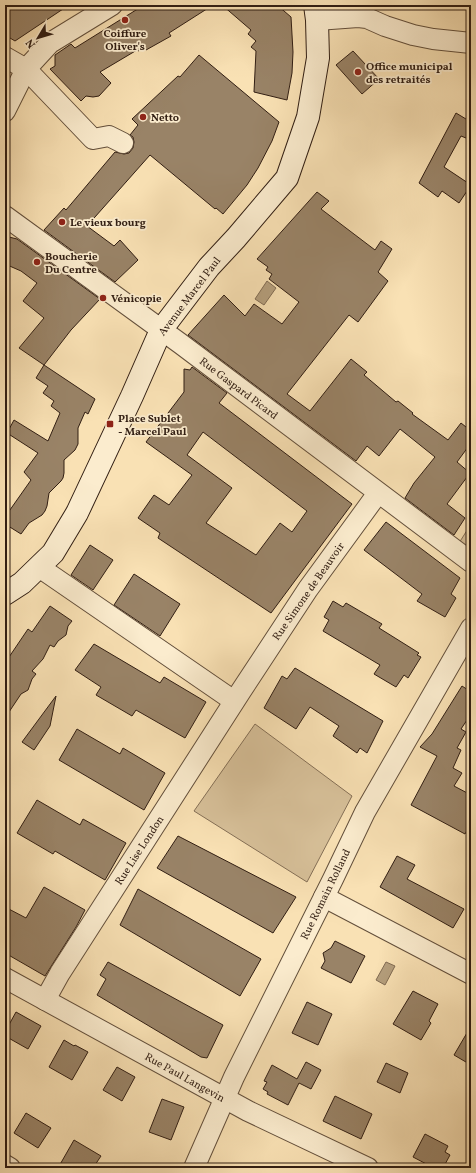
<svg xmlns="http://www.w3.org/2000/svg" width="476" height="1173" font-family="Vollkorn,serif">
  <style>
    .green { fill: #d7c099; stroke: #846f56 }
    .water { fill: #b59f7d; stroke: #806b53 }
    .building { fill: #998367; stroke: #311e13; fill-rule: evenodd }
    .lines { fill: none; stroke-linecap: round; stroke-linejoin: round }
    .minor-casing { stroke: #634f3b; stroke-width: 22 }
    .secondary-casing { stroke: #311e13; stroke-width: 24 }
    .minor { stroke: #fbecce; stroke-width: 20 }
    .secondary { stroke: #fbecce; stroke-width: 22 }
    .poi-dot { fill: #8f2418; stroke: #fbecce; stroke-width: 1.5 }
    .labels { text-anchor: middle; stroke-width: 3.5; stroke-linejoin: round; paint-order: stroke }
    .poi-label { font-size: 11px; font-weight: bold; fill: #311e13; stroke: #fbecce; text-anchor: start }
    .street-label { font-size: 11px; fill: #311e13; stroke: #fbecce }
  </style>
  <rect width="100%" height="100%" fill="#f9e1b4"/>
  <filter id="stains"><feTurbulence type="fractalNoise" baseFrequency=".005" numOctaves="4"/><feColorMatrix values="0 0 0 0 .2 0 0 0 0 .09 0 0 0 0 .02 0 0 0 .5 -.17"/></filter>
  <radialGradient id="worn" r=".72"><stop offset=".6" stop-color="#630" stop-opacity="0"/><stop offset="1" stop-color="#630" stop-opacity=".3"/></radialGradient>
  <!-- green -->
  <g class="green">
    <polygon points="471,524 471,552 459,543"/>
    <polygon points="255,724 352,796 307,882 194,811"/>
  </g>
  <!-- water -->
  <g class="water">
    <polygon points="267,281 276,288 264,305 255,299"/>
    <polygon points="386,962 395,966 385,985 376,980"/>
  </g>
  <!-- building -->
  <g class="building">
    <polygon points="5,5 69,5 15,41 5,35"/>
    <polygon points="144,5 213,5 169,33 171,36 146,50 144,48 138,51 137,50 100,72 111,83 99,96 93,97 86,96 81,101 50,69 55,66 55,55 71,44 75,48"/>
    <polygon points="222,5 277,5 291,17 293,52 292,73 287,100 254,92 256,51 251,47 256,41 248,34 251,30"/>
    <polygon points="353,51 379,79 362,94 336,65"/>
    <polygon points="199,55 279,122 272,141 258,168 247,185 223,214 216,208 215,209 150,155 87,226 114,246 120,240 138,260 115,282 44,230 64,208 66,210 115,152 124,154 129,153 133,148 134,142 133,137 130,135 138,125 132,119 178,76 180,77"/>
    <polygon points="456,113 471,122 471,140 461,136 444,167 471,185 459,203 442,191 438,197 419,183"/>
    <polygon points="317,192 329,201 321,209 375,250 381,241 392,249 378,272 388,281 358,322 349,315 287,394 310,411 351,359 367,372 364,375 396,402 398,401 413,413 412,414 448,440 461,423 471,431 471,443 457,462 470,473 447,504 465,518 454,535 405,498 414,483 435,457 400,429 379,456 367,446 356,461 188,335 224,295 245,316 254,304 282,324 299,302 269,279 272,274 266,270 268,267 257,259"/>
    <polygon points="5,236 17,239 100,299 71,330 44,365 95,399 88,414 85,412 78,428 78,444 75,450 64,460 64,473 63,478 61,481 49,493 47,506 45,511 42,515 29,523 21,534 5,524 5,517 31,480 24,472 38,453 7,433 14,420 48,441 60,413 51,406 54,401 43,393 48,386 36,378 44,365 19,348 44,318 23,301 37,283 21,271 5,264"/>
    <path d="M192 367 227 393 219 403 352 504 271 613 158 538 160 533 138 518 154 495 169 505 192 475 146 442 184 392V369L190 370ZM203 432 307 511 292 532 280 523 256 555 206 523 232 488 187 455Z"/>
    <polygon points="386,522 460,578 451,594 456,598 445,617 417,601 422,594 364,550"/>
    <polygon points="90,545 113,560 93,590 71,575"/>
    <polygon points="134,574 180,604 160,636 114,605"/>
    <polygon points="333,601 343,607 346,603 382,624 379,628 419,653 417,655 421,657 408,678 404,675 396,687 374,674 380,665 323,631 329,620 324,617"/>
    <polygon points="50,606 72,621 68,626 66,635 58,641 54,647 50,645 43,659 32,671 36,674 32,679 28,690 21,694 5,718 5,663 28,629 32,632"/>
    <polygon points="94,644 160,683 164,677 206,702 185,738 136,710 132,716 96,695 101,687 75,670"/>
    <polygon points="295,668 383,721 367,753 360,748 357,753 333,736 339,726 310,707 296,729 264,708 282,676 287,679"/>
    <polygon points="462,686 471,692 471,714 461,729 466,732 457,748 461,750 453,768 462,773 454,786 471,795 471,823 465,834 411,805 437,756 420,747 432,734"/>
    <polygon points="56,696 50,726 34,750 22,742"/>
    <polygon points="77,729 120,754 123,748 165,773 144,810 59,760"/>
    <polygon points="37,800 80,825 83,819 126,843 105,880 55,851 53,854 17,833"/>
    <polygon points="178,836 296,897 273,933 157,868"/>
    <polygon points="397,856 415,865 407,879 464,909 453,928 380,887"/>
    <polygon points="44,887 85,910 76,927 45,976 5,953 5,907 26,918"/>
    <polygon points="138,889 261,959 240,996 120,925"/>
    <polygon points="335,941 365,956 351,983 321,968 325,961 323,953 331,948"/>
    <polygon points="108,962 223,1025 207,1058 201,1057 97,995 106,979 100,975"/>
    <polygon points="413,991 438,1004 429,1021 431,1023 421,1040 393,1024"/>
    <polygon points="307,1002 332,1014 318,1045 292,1033"/>
    <polygon points="16,1012 41,1026 28,1049 5,1036 5,1032"/>
    <polygon points="471,1026 471,1065 454,1055"/>
    <polygon points="64,1040 74,1046 75,1045 88,1052 72,1080 49,1067"/>
    <polygon points="306,1062 321,1070 311,1089 299,1083 288,1105 267,1094 268,1092 263,1089 267,1082 264,1081 272,1065 297,1079"/>
    <polygon points="386,1063 408,1073 400,1093 377,1082"/>
    <polygon points="117,1067 135,1077 122,1101 103,1090"/>
    <polygon points="335,1096 372,1114 361,1139 323,1121"/>
    <polygon points="162,1099 184,1107 171,1140 149,1132"/>
    <polygon points="26,1113 51,1128 38,1148 14,1133"/>
    <polygon points="425,1134 448,1146 445,1152 450,1155 443,1168 434,1168 413,1157"/>
    <polygon points="74,1140 101,1156 93,1168 58,1168"/>
  </g>
  <g class="lines">
    <!-- minor casing -->
    <g class="minor-casing">
      <g id="minor">
        <polyline points="317,20 358,17 367,18 385,26 413,35 433,39 471,43"/>
        <polyline points="5,57 26,69 93,139 109,136 123,143"/>
        <polyline points="5,111 26,69 50,43 112,5"/>
        <polyline points="5,216 181,344 471,562"/>
        <polyline points="39,567 234,701"/>
        <polyline points="324,897 471,974"/>
        <polyline points="5,978 248,1111 368,1168"/>
        <polyline points="45,1000 60,973 241,691 308,589 378,493"/>
        <polyline points="5,1165 10,1168"/>
        <polyline points="194,1168 234,1077 333,879 365,812 471,628"/>
      </g>
    </g>
    <!-- secondary casing -->
    <g class="secondary-casing">
      <polyline id="secondary" points="5,594 22,583 53,553 77,513 132,396 161,330 209,267 236,238 287,178 308,117 318,58 317,20 315,5"/>
    </g>
    <!-- minor -->
    <use href="#minor" class="minor"/>
    <!-- secondary -->
    <use href="#secondary" class="secondary"/>
  </g>
  <!-- markers -->
  <g class="poi-dot">
    <circle cx="125" cy="20" r="4"/>
    <circle cx="358" cy="72" r="4"/>
    <circle cx="143" cy="117" r="4"/>
    <circle cx="62" cy="222" r="4"/>
    <circle cx="37" cy="262" r="4"/>
    <circle cx="103" cy="298" r="4"/>
    <rect x="106" y="420" width="8" height="8" rx="2"/>
  </g>
  <g class="labels">
    <!-- poi labels -->
    <g class="poi-label">
      <text x="125" y="37" text-anchor="middle">Coiffure<tspan x="125" dy="13">Oliver's</tspan></text>
      <text x="366" y="70">Office municipal<tspan x="366" dy="13">des retraités</tspan></text>
      <text x="151" y="121">Netto</text>
      <text x="70" y="226">Le vieux bourg</text>
      <text x="45" y="260">Boucherie<tspan x="45" dy="13">Du Centre</tspan></text>
      <text x="111" y="302">Vénicopie</text>
      <text x="118" y="422">Place Sublet<tspan x="118" dy="13">- Marcel Paul</tspan></text>
    </g>
    <!-- street labels -->
    <g class="street-label">
      <text transform="translate(189 296) rotate(-53)" y="4">Avenue Marcel Paul</text>
      <text transform="translate(239 388) rotate(37)" y="4">Rue Gaspard Picard</text>
      <text transform="translate(308 591) rotate(-55)" y="4">Rue Simone de Beauvoir</text>
      <text transform="translate(139 850) rotate(-57)" y="4">Rue Lise London</text>
      <text transform="translate(325 894) rotate(-64)" y="4">Rue Romain Rolland</text>
      <text transform="translate(185 1077) rotate(29)" y="4">Rue Paul Langevin</text>
    </g>
  </g>
  <!-- margin -->
  <rect width="476" height="1173" fill="none" stroke="#f9e1b4" stroke-width="20"/>
  <rect x="6" y="6" width="464" height="1161" fill="none" stroke="#311e13" stroke-width="2"/>
  <rect x="10" y="10" width="456" height="1153" fill="none" stroke="#311e13"/>
  <!-- north arrow -->
  <g transform="translate(38 38) rotate(232)" stroke="#fbecce" stroke-width="3" paint-order="stroke">
  <path d="M0-3L7 15L0 10L-7 15Z" fill="#311e13"/>
  <text y="-6" font-size="11" font-weight="bold" text-anchor="middle" fill="#311e13">N</text>
  </g>
  <rect width="100%" height="100%" filter="url(#stains)"/>
  <rect width="100%" height="100%" fill="url(#worn)"/>
</svg>
